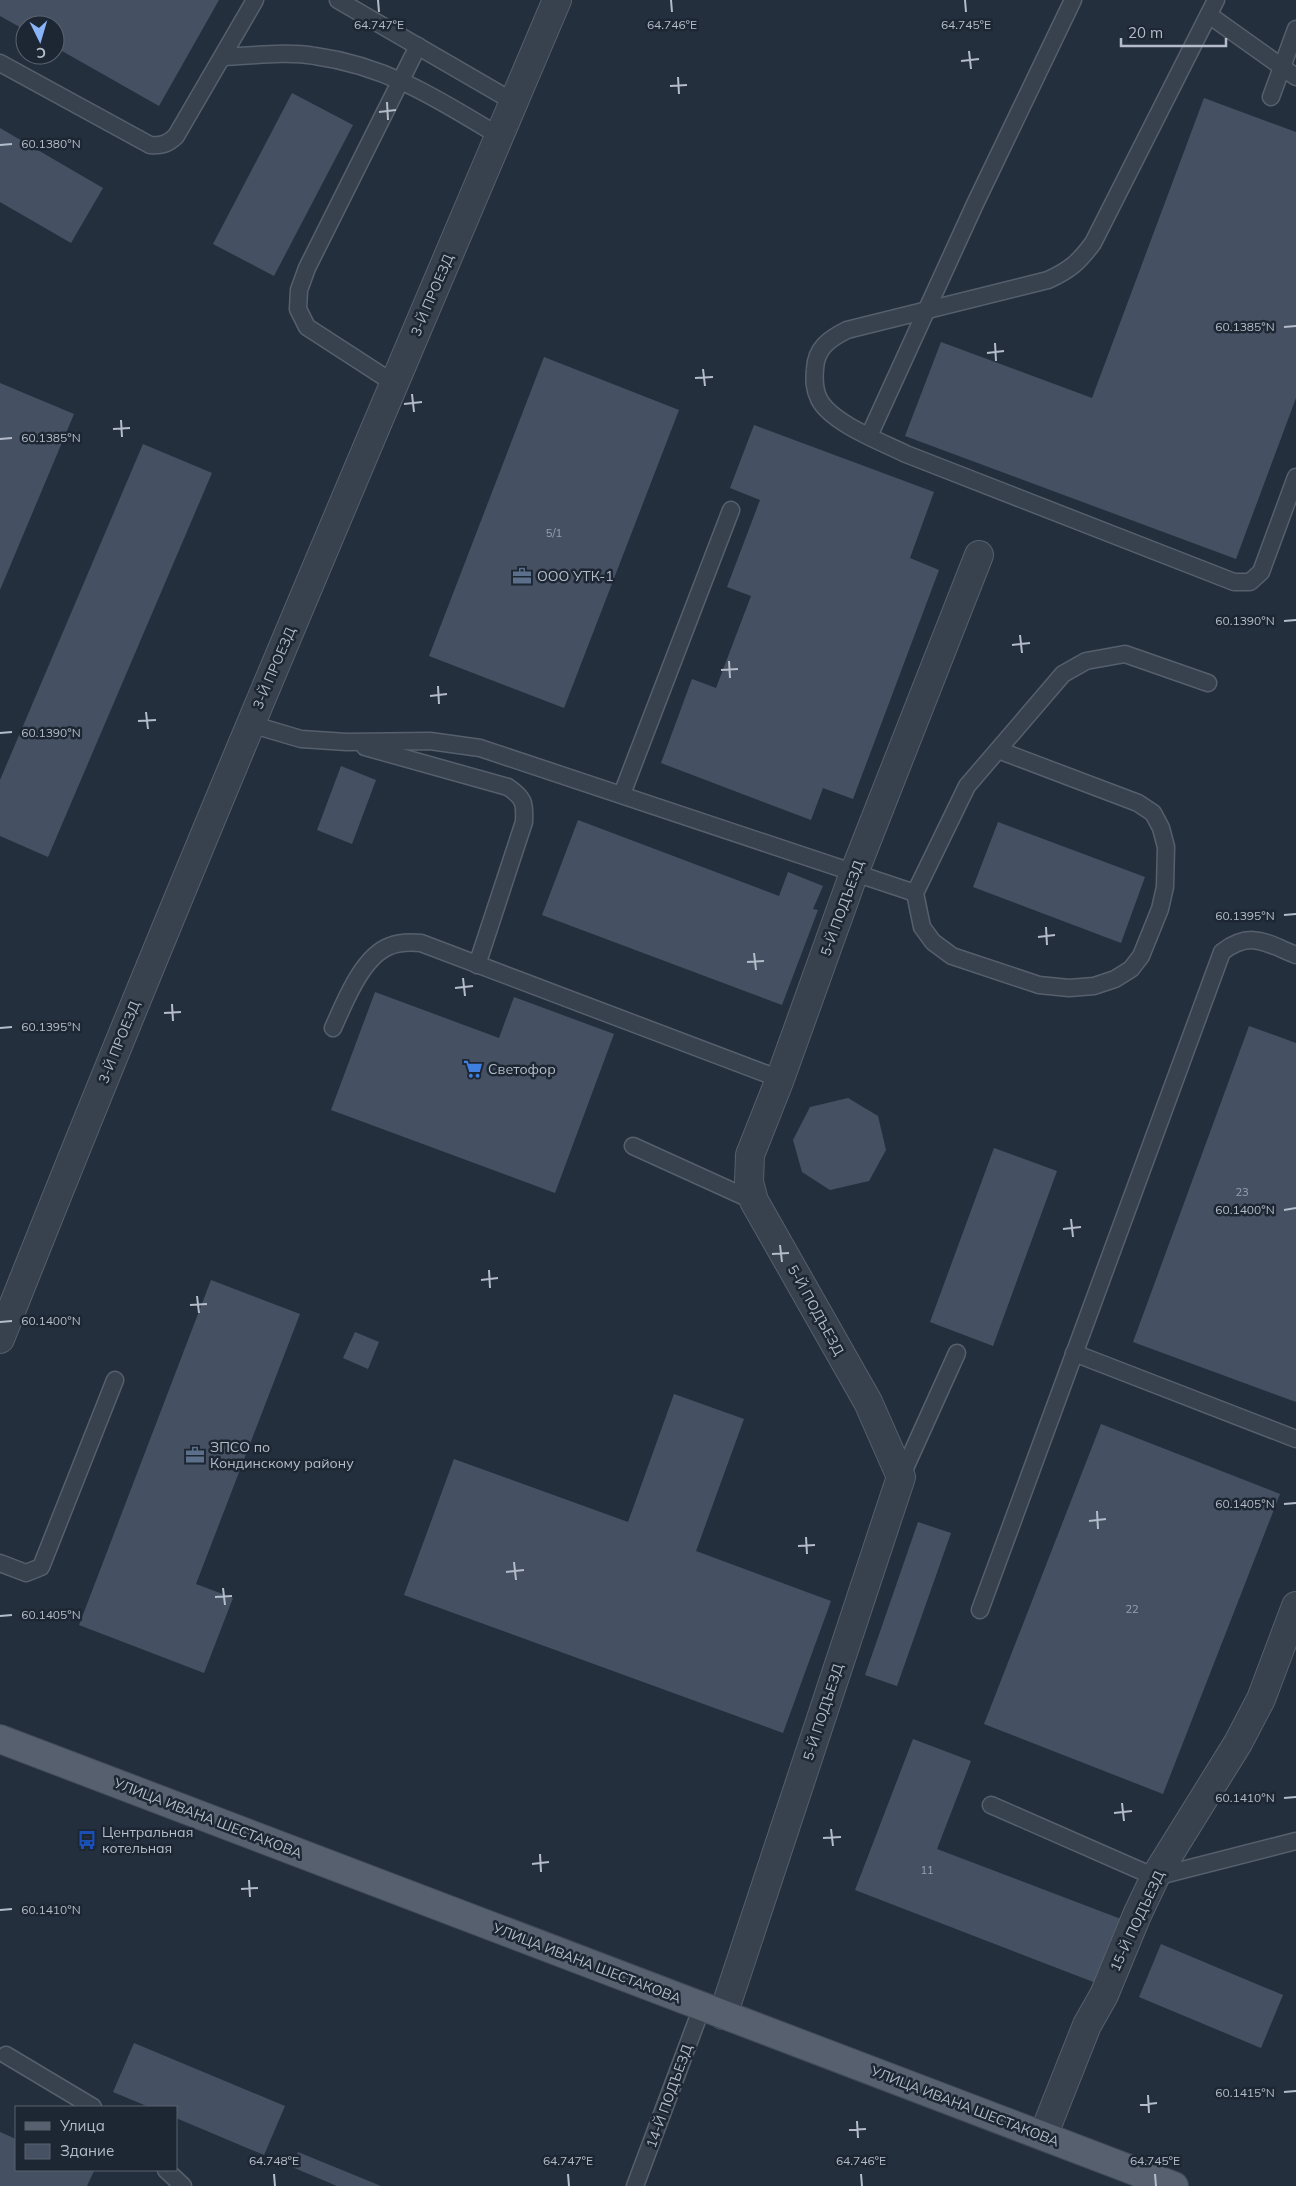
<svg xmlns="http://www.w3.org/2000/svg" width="1296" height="2186" font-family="Mulish,sans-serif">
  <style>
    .building { fill: #455162 }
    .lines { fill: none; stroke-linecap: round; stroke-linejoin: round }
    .lane-casing { stroke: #565f6c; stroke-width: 19 }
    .street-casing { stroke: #565f6c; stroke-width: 30 }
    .primary-casing { stroke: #414a57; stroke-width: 30 }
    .lane { stroke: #38414e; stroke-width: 16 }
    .street { stroke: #38414e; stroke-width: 28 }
    .primary { stroke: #56606e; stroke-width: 28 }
    .ticks { fill: none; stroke: #b4bcc9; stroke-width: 2 }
    .labels { text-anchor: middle; stroke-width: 5; stroke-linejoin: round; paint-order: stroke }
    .number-label { font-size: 11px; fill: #98a1af }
    .street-label { font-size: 14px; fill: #b4bcc9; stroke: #1d2633 }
    .poi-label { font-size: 14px; fill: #b4bcc9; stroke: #1d2633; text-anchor: start }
    .ticks-label { font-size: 12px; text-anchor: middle; fill: #b4bcc9; stroke: #1d2633; stroke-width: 5; stroke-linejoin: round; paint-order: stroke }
  </style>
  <rect width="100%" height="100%" fill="#242f3e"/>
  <!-- building -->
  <g class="building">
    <polygon points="0,0 219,0 159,106 55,47 55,25 25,25 25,30 0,16"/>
    <polygon points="292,93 353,125 274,276 213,244"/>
    <polygon points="1204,98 1296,132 1296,398 1236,559 905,436 941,342 1092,398"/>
    <polygon points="0,128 103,188 71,243 0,202"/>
    <polygon points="544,357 679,410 564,708 429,656"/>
    <polygon points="0,383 74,414 0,590"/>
    <polygon points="754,425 934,492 910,558 939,570 853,799 823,788 811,820 661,763 692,679 716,688 751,596 727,587 760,500 730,488"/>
    <polygon points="143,444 212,473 48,857 0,836 0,780"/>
    <polygon points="341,766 376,780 352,844 317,830"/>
    <polygon points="578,820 779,896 788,872 823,886 813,909 818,910 782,1005 542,915"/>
    <polygon points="998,822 1145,877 1121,943 973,887"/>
    <polygon points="375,992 499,1038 514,997 614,1034 555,1193 331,1110"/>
    <polygon points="1249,1026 1296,1043 1296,1402 1133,1342"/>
    <polygon points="848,1098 878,1116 886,1150 869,1181 830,1190 802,1172 793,1140 810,1107"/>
    <polygon points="994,1148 1057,1171 993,1346 930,1322"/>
    <polygon points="211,1280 300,1314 196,1584 233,1598 204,1673 79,1625"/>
    <polygon points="355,1332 379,1342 368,1369 343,1358"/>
    <polygon points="674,1394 744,1419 696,1551 831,1601 783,1733 404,1595 454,1459 628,1522"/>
    <polygon points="1101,1424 1280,1494 1163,1794 984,1724"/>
    <polygon points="918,1522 951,1533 897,1686 865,1675"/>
    <polygon points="913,1739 971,1761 937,1849 1121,1919 1096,1983 855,1890"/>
    <polygon points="1161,1944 1283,1995 1261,2048 1139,1997"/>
    <polygon points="134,2043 285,2106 264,2155 176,2118 176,2107 149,2107 113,2092"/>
    <polygon points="0,2132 16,2139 16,2170 92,2170 94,2171 87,2186 0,2186"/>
    <polygon points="298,2152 381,2186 337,2186 292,2167"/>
  </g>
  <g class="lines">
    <!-- lane casing -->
    <g class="lane-casing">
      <g id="lane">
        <polyline points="338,0 514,102"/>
        <path d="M1216 0 1093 243C1079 262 1070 270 1048 280L847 330C829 339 816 348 815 369 814 380 814 389 819 399 831 423 882 442 906 454L1234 582H1250L1261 572 1296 477"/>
        <polyline points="1209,15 1296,77"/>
        <path d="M223 57C252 56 285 51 315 56 387 66 438 99 499 136"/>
        <path d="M0 63 150 145C161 146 168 144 176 136L255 0"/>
        <polyline points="1271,97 1296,29"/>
        <polyline points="395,384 307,327 298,309 299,290 307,268 418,46"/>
        <polyline points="869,436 975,204 1073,0"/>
        <polyline points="250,724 301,739 347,742 430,741 480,748 915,893"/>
        <path d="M365 747 508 787C524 798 525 803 524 822L477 965"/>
        <polyline points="998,750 1138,803 1153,813 1161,828 1166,847 1165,887 1160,909 1141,956 1131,969 1115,979 1094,986 1069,988 1039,985 952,956 933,942 922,927 915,893 967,786 1063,674 1086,661 1125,654 1208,683"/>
        <polyline points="622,794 731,510"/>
        <path d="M333 1028C344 1004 362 956 390 946 400 942 410 942 421 943L780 1079"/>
        <polyline points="633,1146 754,1201"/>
        <polyline points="1074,1353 1296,1439"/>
        <polyline points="901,1477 957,1353"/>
        <polyline points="0,1563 26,1573 41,1567 115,1380"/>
        <path d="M980 1610 1222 952C1251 930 1266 943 1296 955"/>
        <polyline points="991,1805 1155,1877 1296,1841"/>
        <polyline points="6,2055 93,2107"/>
        <polyline points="166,2170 183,2186"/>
        <polyline points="635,2186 702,2007"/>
      </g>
    </g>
    <!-- street casing -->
    <g class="street-casing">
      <g id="street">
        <path d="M0 1339C178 889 368 445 557 0"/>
        <polyline points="723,2015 901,1477 868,1402 754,1201 749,1182 750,1155 780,1079 854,873 979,555"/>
        <polyline points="1043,2136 1087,2025 1104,1995 1137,1915 1155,1877 1238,1743 1261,1699 1296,1606"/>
      </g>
    </g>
    <!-- primary casing -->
    <g class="primary-casing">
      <polyline id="primary" points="0,1739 1174,2186"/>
    </g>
    <!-- lane -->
    <use href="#lane" class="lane"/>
    <!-- street -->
    <use href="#street" class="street"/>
    <!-- primary -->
    <use href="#primary" class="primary"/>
  </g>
  <!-- ticks -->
  <path class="ticks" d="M378 0 379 12M671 0 672 12M965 0 966 12M969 51 971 69M961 61 979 59M678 77 679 94M670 86 687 85M387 102 388 120M379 112 396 110M0 145 12 144M1284 327 1296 326M995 343 996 361M987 353 1004 351M703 369 705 386M695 378 713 377M412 394 414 412M404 404 422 402M121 420 122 437M113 429 130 428M0 439 12 438M1284 621 1296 620M1020 635 1022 653M1012 645 1030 643M729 661 730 678M721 670 738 669M438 686 439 704M430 696 447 694M146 712 148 729M138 721 156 720M0 733 12 732M1284 915 1296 914M1046 927 1047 945M1038 937 1055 935M754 953 756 970M747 962 764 961M463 978 465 996M455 988 473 986M172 1004 173 1021M164 1013 181 1012M0 1028 12 1027M1284 1210 1296 1208M1071 1219 1073 1237M1063 1229 1081 1227M780 1245 782 1262M772 1254 789 1253M489 1270 490 1288M481 1280 498 1278M197 1296 199 1313M190 1305 207 1304M0 1322 12 1321M1284 1504 1296 1503M1097 1511 1098 1529M1089 1521 1106 1519M806 1537 807 1554M798 1546 815 1545M514 1562 516 1580M506 1572 524 1570M223 1588 225 1605M215 1597 232 1596M0 1616 12 1615M1284 1798 1296 1797M1122 1803 1124 1821M1114 1813 1132 1811M831 1829 833 1846M823 1838 841 1837M540 1854 541 1872M532 1864 549 1862M249 1880 250 1897M241 1889 258 1888M0 1910 12 1909M1284 2092 1296 2091M1148 2095 1149 2113M1140 2105 1157 2103M857 2121 858 2138M849 2130 866 2129M274 2174 275 2186M568 2174 569 2186M861 2174 862 2186M1155 2174 1156 2186"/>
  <!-- icons -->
  <defs>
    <g id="office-bare" transform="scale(1.5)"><path d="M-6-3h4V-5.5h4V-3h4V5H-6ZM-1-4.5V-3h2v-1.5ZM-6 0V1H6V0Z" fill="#5c6f8a" stroke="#1d2633" stroke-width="2.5" paint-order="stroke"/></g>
    <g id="supermarket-bare" transform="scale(1.5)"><path d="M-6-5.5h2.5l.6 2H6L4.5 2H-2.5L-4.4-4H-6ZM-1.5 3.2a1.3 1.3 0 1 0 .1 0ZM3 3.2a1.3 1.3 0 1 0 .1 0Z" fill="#3f7fe0" stroke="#1d2633" stroke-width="2.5" paint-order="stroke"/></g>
    <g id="bus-bare" transform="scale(1.5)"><path d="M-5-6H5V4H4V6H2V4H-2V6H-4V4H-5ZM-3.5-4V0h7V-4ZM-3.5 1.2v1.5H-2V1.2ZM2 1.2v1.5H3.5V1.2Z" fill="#1a4fb4" stroke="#1d2633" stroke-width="2.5" paint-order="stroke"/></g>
  </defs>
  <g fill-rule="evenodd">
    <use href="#office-bare" x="522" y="576"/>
    <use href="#supermarket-bare" x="473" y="1069"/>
    <use href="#office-bare" x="195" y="1455"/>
    <use href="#bus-bare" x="87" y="1840"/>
  </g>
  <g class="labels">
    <!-- number labels -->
    <g class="number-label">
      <text x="554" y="537">5/1</text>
      <text x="1242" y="1196">23</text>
      <text x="1132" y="1613">22</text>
      <text x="927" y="1874">11</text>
    </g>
    <!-- street labels -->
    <g class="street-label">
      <text transform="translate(432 295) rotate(-67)" y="5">3-Й ПРОЕЗД</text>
      <text transform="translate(274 668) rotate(-67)" y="5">3-Й ПРОЕЗД</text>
      <text transform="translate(842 908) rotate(-70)" y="5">5-Й ПОДЪЕЗД</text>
      <text transform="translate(119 1042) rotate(-68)" y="5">3-Й ПРОЕЗД</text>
      <text transform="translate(816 1310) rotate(61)" y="5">5-Й ПОДЪЕЗД</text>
      <text transform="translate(823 1712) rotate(-72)" y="5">5-Й ПОДЪЕЗД</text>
      <text transform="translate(208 1818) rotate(21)" y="5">УЛИЦА ИВАНА ШЕСТАКОВА</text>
      <text transform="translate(1137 1921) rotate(-65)" y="5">15-Й ПОДЪЕЗД</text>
      <text transform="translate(587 1963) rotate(21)" y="5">УЛИЦА ИВАНА ШЕСТАКОВА</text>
      <text transform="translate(669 2096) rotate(-70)" y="5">14-Й ПОДЪЕЗД</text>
      <text transform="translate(965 2106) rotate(21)" y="5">УЛИЦА ИВАНА ШЕСТАКОВА</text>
    </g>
    <!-- poi labels -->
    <g class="poi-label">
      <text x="537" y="581">ООО УТК-1</text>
      <text x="488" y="1074">Светофор</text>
      <text x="210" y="1452">ЗПСО по<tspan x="210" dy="16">Кондинскому району</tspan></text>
      <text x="102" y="1837">Центральная<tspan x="102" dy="16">котельная</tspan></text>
    </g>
  </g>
  <g class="ticks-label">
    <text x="379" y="29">64.747°E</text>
    <text x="672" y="29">64.746°E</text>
    <text x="966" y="29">64.745°E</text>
    <text x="51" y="148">60.1380°N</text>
    <text x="1245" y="331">60.1385°N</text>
    <text x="51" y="442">60.1385°N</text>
    <text x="1245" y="625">60.1390°N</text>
    <text x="51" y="737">60.1390°N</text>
    <text x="1245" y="920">60.1395°N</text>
    <text x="51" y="1031">60.1395°N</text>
    <text x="1245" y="1214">60.1400°N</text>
    <text x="51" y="1325">60.1400°N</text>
    <text x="1245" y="1508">60.1405°N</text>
    <text x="51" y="1619">60.1405°N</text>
    <text x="1245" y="1802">60.1410°N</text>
    <text x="51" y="1914">60.1410°N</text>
    <text x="1245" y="2097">60.1415°N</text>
    <text x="274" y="2165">64.748°E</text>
    <text x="568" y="2165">64.747°E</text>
    <text x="861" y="2165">64.746°E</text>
    <text x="1155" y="2165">64.745°E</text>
  </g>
  <!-- legend -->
  <rect x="15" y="2106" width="162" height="65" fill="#1d2633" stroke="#59626f"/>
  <rect x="25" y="2122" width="25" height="8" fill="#56606e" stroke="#59626f"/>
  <text x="60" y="2131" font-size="15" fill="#b4bcc9">Улица</text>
  <rect x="25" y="2144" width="25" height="15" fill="#455162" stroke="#59626f"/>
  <text x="60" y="2156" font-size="15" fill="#b4bcc9">Здание</text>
  <!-- north arrow -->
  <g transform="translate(40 40) rotate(175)"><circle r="24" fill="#1d2633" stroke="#59626f"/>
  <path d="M0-4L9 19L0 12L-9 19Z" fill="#8ab4f8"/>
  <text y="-8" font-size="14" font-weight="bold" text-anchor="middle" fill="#b4bcc9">С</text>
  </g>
  <!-- scale -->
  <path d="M1121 38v8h105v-8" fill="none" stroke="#b4bcc9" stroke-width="2.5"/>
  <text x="1128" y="38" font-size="15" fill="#b4bcc9" stroke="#1d2633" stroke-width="4" paint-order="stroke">20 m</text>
</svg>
